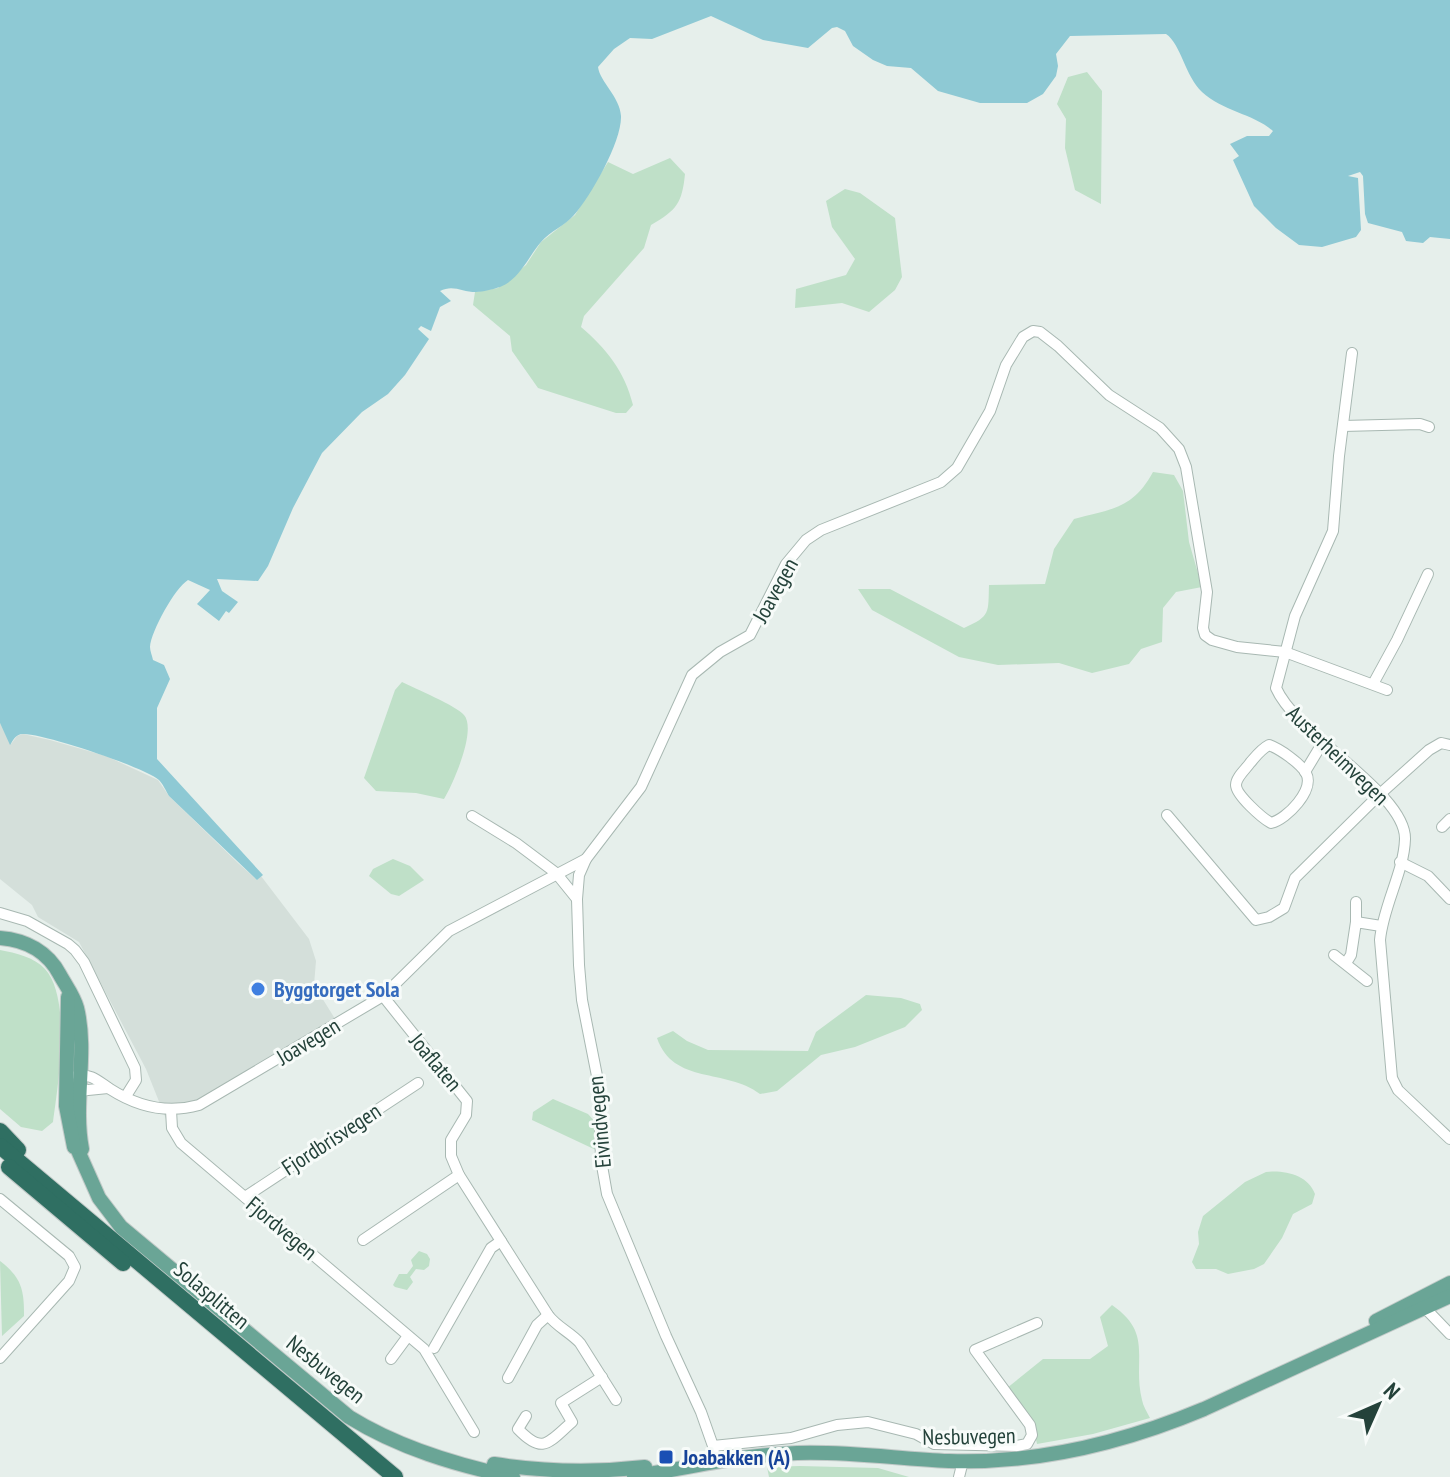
<svg xmlns="http://www.w3.org/2000/svg" width="1450" height="1477" font-family="'PT Sans Narrow',sans-serif">
  <style>
    .built { fill: #d4dfda }
    .green { fill: #bfe0c8 }
    .water { fill: #8ec9d4 }
    .lines { fill: none; stroke-linecap: round; stroke-linejoin: round }
    .minor-casing { stroke: #a8b8b2; stroke-width: 12 }
    .major-casing { stroke: #c2cac8; stroke-width: 16 }
    .highway-casing { stroke: #c2cac8; stroke-width: 18 }
    .minor { stroke: #fff; stroke-width: 10 }
    .major { stroke: #6aa596; stroke-width: 14 }
    .highway { stroke: #2f6f62; stroke-width: 16 }
    .shop-dot { fill: #3f7fe0; stroke: #f7fbf9; stroke-width: 3 }
    .transit-dot { fill: #1a4fb4; stroke: #f7fbf9; stroke-width: 3 }
    .labels { text-anchor: middle; stroke-width: 6; stroke-linejoin: round; paint-order: stroke }
    .street-label { font-size: 22px; fill: #24423a; stroke: #f7fbf9 }
    .shop-label { font-size: 22px; font-weight: bold; fill: #366cbe; stroke: #f7fbf9; text-anchor: start }
    .transit-label { font-size: 22px; font-weight: bold; fill: #164399; stroke: #f7fbf9; text-anchor: start }
  </style>
  <rect width="100%" height="100%" fill="#e6efeb"/>
  <!-- built -->
  <polygon class="built" points="0,723 11,744 17,736 23,734 50,740 106,756 158,780 169,796 238,863 257,880 261,876 309,939 316,961 314,985 337,1022 166,1119 146,1069 79,942 38,917 32,905 0,879"/>
  <!-- green -->
  <g class="green">
    <polygon points="1087,72 1102,91 1101,204 1075,190 1065,148 1066,119 1057,104 1068,77"/>
    <path d="M670 158 685 174C682 203 677 210 651 225L644 248 584 316 581 327C606 348 625 372 633 405L626 413H616L538 388 512 351 510 336 473 305 475 292 498 288 526 265 541 242 575 215 608 162 633 174Z"/>
    <polygon points="845,189 860,193 895,218 902,277 895,290 869,312 842,303 795,308 796,289 846,275 855,259 832,227 826,201"/>
    <path d="M1153 472 1174 475 1183 491 1189 542 1202 587 1176 592 1163 608 1162 642 1141 649 1129 664 1092 673 1059 663 998 665 959 657 872 610 858 589H890L964 628C991 616 988 613 989 585L1045 584 1054 549 1074 519C1111 509 1133 509 1153 472Z"/>
    <path d="M402 682C414 688 457 706 464 715 477 730 453 784 444 799L416 793 376 791 364 778 395 690Z"/>
    <polygon points="393,859 410,866 424,880 399,896 391,894 369,876 373,869"/>
    <path d="M0 950C16 953 34 957 45 969 72 999 58 1085 53 1122L42 1131 21 1127 0 1109Z"/>
    <path d="M866 995 901 998 920 1004 922 1010 905 1027 855 1047 821 1055 777 1091 760 1094C726 1068 673 1085 657 1038L673 1031 687 1041 708 1050 808 1051 816 1032Z"/>
    <polygon points="553,1099 588,1114 597,1124 596,1150 532,1120 533,1112"/>
    <path d="M1266 1172C1285 1170 1308 1175 1315 1194L1312 1204 1293 1214 1282 1238 1264 1264 1254 1269 1228 1274 1216 1269H1196L1192 1262 1199 1244 1198 1232 1203 1216 1245 1182Z"/>
    <polygon points="419,1251 427,1254 430,1259 429,1266 424,1270 416,1269 410,1277 413,1282 407,1290 395,1287 393,1285 399,1274 407,1274 413,1266 411,1260"/>
    <path d="M0 1261C22 1278 24 1290 24 1316L2 1336Z"/>
    <path d="M1112 1305C1154 1334 1132 1359 1142 1400 1143 1406 1147 1412 1150 1418L1093 1434 1037 1444 1031 1418 1007 1388 1043 1359H1090L1108 1346 1100 1317Z"/>
    <polygon points="800,1466 878,1468 909,1477 769,1477 767,1467"/>
  </g>
  <!-- water -->
  <path class="water" d="M0 0H1450V239L1430 237 1423 243 1406 241 1402 232 1368 223 1365 214 1363 176 1360 172 1348 176 1358 178 1361 230 1356 237 1322 247 1299 245 1276 228 1254 206 1233 160 1239 156 1230 144 1247 136H1269L1273 131C1254 114 1222 111 1202 92 1185 76 1181 44 1166 34L1070 36 1056 54 1058 66 1056 76 1043 94 1027 103H980L938 91 911 68 887 66 873 60 853 46 845 31 837 27 832 28 808 48 763 40 711 16 652 39 630 38 614 49 598 67C600 82 620 97 621 116 622 141 591 196 574 215 565 226 550 231 541 242 528 257 520 279 500 287 493 289 483 292 476 292 462 292 453 284 440 291L451 301 440 307 431 331 421 326 418 329 429 339 405 375 388 394 362 412 322 453 293 508 268 566 258 581 217 579 222 591 238 602 229 613 226 611 219 621 197 604 210 590 188 580C175 588 151 631 150 647 150 651 152 655 153 660L164 665 170 679 157 708V759L263 875 257 880 169 796C166 791 163 784 159 780 144 767 42 733 23 734 15 734 13 741 10 745L0 723Z"/>
  <g class="lines">
    <!-- minor casing -->
    <g class="minor-casing">
      <g id="minor">
        <path d="M1352 353 1339 456 1333 531 1295 616 1276 688C1297 736 1406 793 1405 839 1404 872 1383 906 1380 940L1392 1078 1398 1090 1450 1139"/>
        <polyline points="1343,426 1420,424 1429,427"/>
        <polyline points="1373,684 1397,640 1428,574"/>
        <path d="M1269 745C1280 749 1300 763 1306 773 1315 790 1287 819 1271 823 1262 818 1236 795 1236 785 1236 777 1246 769 1250 763 1256 756 1261 749 1269 745Z"/>
        <polyline points="1305,772 1323,742"/>
        <polyline points="1167,815 1256,920 1269,917 1284,908 1295,878 1380,794 1429,750 1441,743 1450,745"/>
        <polyline points="472,816 516,843 556,873 577,899"/>
        <polyline points="1442,827 1450,819"/>
        <polyline points="586,859 579,875 577,899 579,965 582,1000 599,1086 601,1160 607,1194 666,1336 701,1412 713,1446 715,1462"/>
        <polyline points="1400,862 1428,876 1450,899"/>
        <polyline points="0,913 27,921 68,944 75,950 84,962 135,1068 136,1080 126,1096"/>
        <polyline points="1356,922 1356,902"/>
        <polyline points="1334,955 1367,981"/>
        <polyline points="1346,963 1351,955 1356,922 1381,926"/>
        <path d="M383 996 467 1101 466 1115 451 1140V1156L459 1175 548 1315C557 1327 570 1332 580 1343L616 1400"/>
        <path d="M77 1075C92 1074 98 1081 110 1089 138 1107 167 1114 199 1105L383 996 449 931 586 859 641 787 692 675 720 652 750 635 786 564 806 540 821 530 941 482 957 468 990 411 1006 365 1023 337 1033 331 1040 332 1058 346 1109 395 1160 428 1179 449 1186 467 1207 592 1203 628 1205 635 1212 640 1237 647 1285 652 1387 690"/>
        <polyline points="75,1088 78,1091 108,1088"/>
        <polyline points="171,1110 172,1128 181,1143 424,1349 474,1432"/>
        <polyline points="245,1197 418,1083"/>
        <polyline points="0,1199 69,1256 75,1267 69,1281 0,1358"/>
        <polyline points="363,1240 459,1175"/>
        <polyline points="1426,1305 1425,1308 1450,1334"/>
        <polyline points="434,1348 491,1248 501,1241"/>
        <polyline points="391,1359 408,1336"/>
        <polyline points="508,1378 537,1325 548,1315"/>
        <path d="M526 1416 518 1429C543 1455 548 1443 572 1422L561 1403 602 1377"/>
        <polyline points="713,1446 791,1438 837,1425 868,1422 916,1434 934,1444 1017,1446 1027,1444 1032,1435 1030,1425 975,1350 1037,1323"/>
        <polyline points="959,1477 963,1461"/>
      </g>
    </g>
    <!-- major casing -->
    <g class="major-casing">
      <g id="major">
        <path d="M0 938C26 940 48 952 60 975 66 986 74 996 77 1008 88 1053 73 1103 82 1149L79 1153 99 1198 121 1227 349 1417C399 1448 456 1465 513 1477"/>
        <polyline points="68,997 66,1106 74,1147"/>
        <polyline points="1376,1321 1450,1283"/>
        <path d="M494 1464C546 1472 593 1473 645 1467"/>
        <path d="M634 1477C688 1467 742 1455 797 1453 848 1451 899 1459 949 1461 1038 1464 1123 1443 1204 1409L1450 1296"/>
      </g>
    </g>
    <!-- highway casing -->
    <g class="highway-casing">
      <g id="highway">
        <polyline points="0,1131 18,1150"/>
        <polyline points="0,1146 395,1477"/>
        <polyline points="9,1167 123,1263"/>
      </g>
    </g>
    <!-- minor -->
    <use href="#minor" class="minor"/>
    <!-- major -->
    <use href="#major" class="major"/>
    <!-- highway -->
    <use href="#highway" class="highway"/>
  </g>
  <!-- markers -->
  <circle class="shop-dot" cx="258" cy="989" r="8"/>
  <rect class="transit-dot" x="658" y="1449" width="16" height="16" rx="4"/>
  <g class="labels">
    <!-- street labels -->
    <g class="street-label">
      <text transform="translate(775 590) rotate(-61)" y="8">Joavegen</text>
      <text transform="translate(1338 755) rotate(44)" y="8">Austerheimvegen</text>
      <text transform="translate(308 1041) rotate(-31)" y="8">Joavegen</text>
      <text transform="translate(436 1062) rotate(50)" y="8">Joaflaten</text>
      <text transform="translate(599 1122) rotate(-95)" y="8">Eivindvegen</text>
      <text transform="translate(331 1139) rotate(-33)" y="8">Fjordbrisvegen</text>
      <text transform="translate(282 1228) rotate(40)" y="8">Fjordvegen</text>
      <text transform="translate(212 1295) rotate(40)" y="8">Solasplitten</text>
      <text transform="translate(326 1369) rotate(39)" y="8">Nesbuvegen</text>
      <text transform="translate(969 1436) rotate(-1)" y="8">Nesbuvegen</text>
    </g>
    <!-- shop labels -->
    <g class="shop-label">
      <text x="274" y="997">Byggtorget Sola</text>
    </g>
    <!-- transit labels -->
    <g class="transit-label">
      <text x="682" y="1465">Joabakken (A)</text>
    </g>
  </g>
  <!-- north arrow -->
  <g transform="translate(1378 1405) rotate(45)" stroke="#f7fbf9" stroke-width="6" paint-order="stroke">
  <path d="M0-6L14 30L0 20L-14 30Z" fill="#24423a"/>
  <text y="-12" font-size="22" font-weight="bold" text-anchor="middle" fill="#24423a">N</text>
  </g>
</svg>
